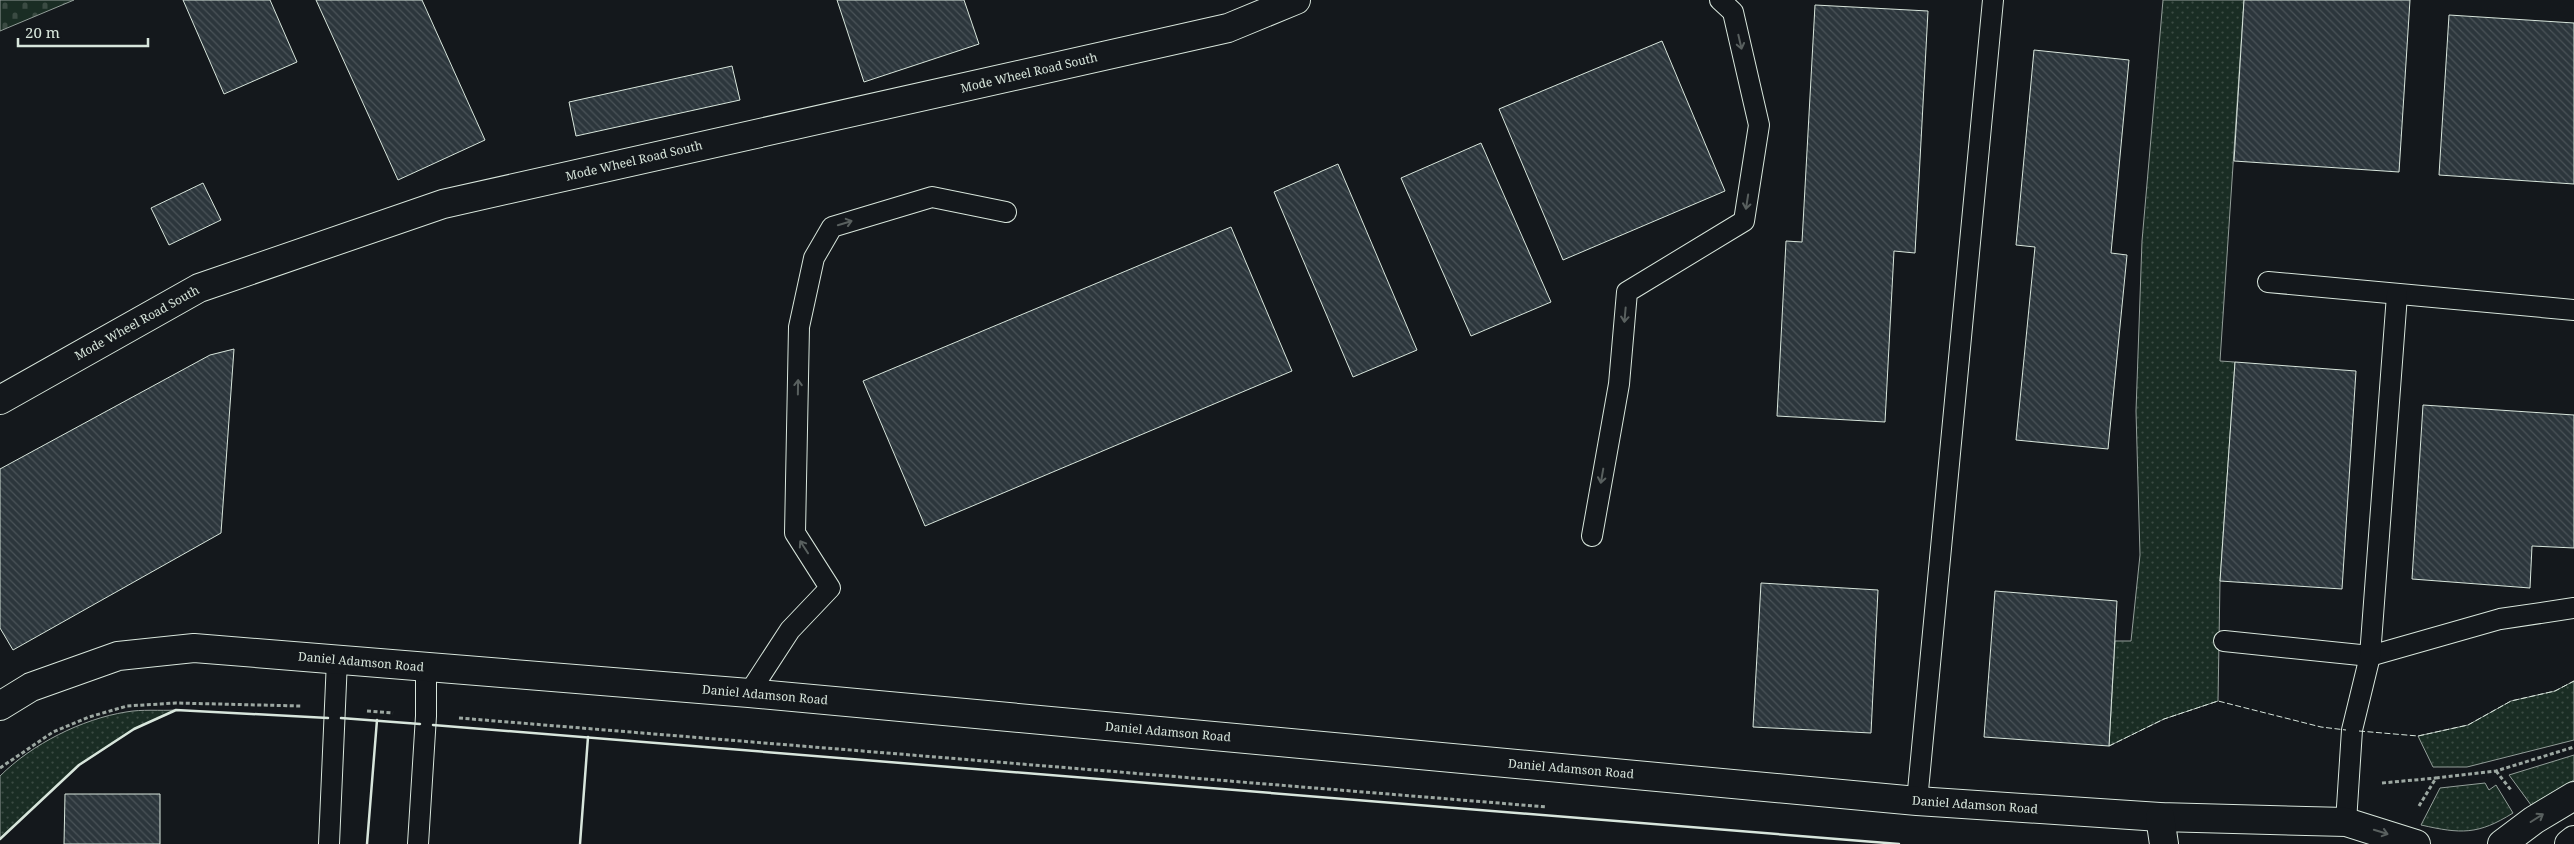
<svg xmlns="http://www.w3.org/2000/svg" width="2574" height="844" font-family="'Noto Serif',serif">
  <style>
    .grass { fill: url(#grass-dots); stroke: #939e99 }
    .cemetery { fill: url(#cemetery-stones); stroke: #939e99 }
    .building { fill: url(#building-back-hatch); stroke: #d8e6dc }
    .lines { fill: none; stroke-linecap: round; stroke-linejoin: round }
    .lane-casing { stroke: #d8e6dc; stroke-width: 22 }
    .street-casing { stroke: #d8e6dc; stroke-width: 30 }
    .secondary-casing { stroke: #d8e6dc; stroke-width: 30 }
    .path { stroke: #9da8a2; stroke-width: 3; stroke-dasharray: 4 2.5; stroke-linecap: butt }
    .lane { stroke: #14181c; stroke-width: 20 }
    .street { stroke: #14181c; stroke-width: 28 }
    .secondary { stroke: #14181c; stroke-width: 28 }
    .fence { stroke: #d8e6dc; stroke-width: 1; stroke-dasharray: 6 2.5; stroke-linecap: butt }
    .wall { stroke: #d8e6dc; stroke-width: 2.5 }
    .oneway { stroke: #59605f }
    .labels { text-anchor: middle; stroke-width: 4; stroke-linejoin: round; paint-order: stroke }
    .street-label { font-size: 12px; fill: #d8e6dc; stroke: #14181c }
  </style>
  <defs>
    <pattern id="grass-dots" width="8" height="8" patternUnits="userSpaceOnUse" patternTransform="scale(1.25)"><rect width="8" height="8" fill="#1a2d24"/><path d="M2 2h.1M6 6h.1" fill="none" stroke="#3b4b43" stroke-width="1.8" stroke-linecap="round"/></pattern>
    <pattern id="cemetery-stones" width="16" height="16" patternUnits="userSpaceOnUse" patternTransform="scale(1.25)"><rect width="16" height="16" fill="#1a2d24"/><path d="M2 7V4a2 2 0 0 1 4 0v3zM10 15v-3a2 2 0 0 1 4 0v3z" fill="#3b4b43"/></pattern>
    <pattern id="building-back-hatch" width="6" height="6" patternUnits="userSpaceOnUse" patternTransform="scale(1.25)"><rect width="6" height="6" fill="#2c363c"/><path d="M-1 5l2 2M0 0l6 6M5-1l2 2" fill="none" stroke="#4a5358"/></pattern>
  </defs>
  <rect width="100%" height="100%" fill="#14181c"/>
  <!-- grass -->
  <g class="grass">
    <polygon points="2163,0 2244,0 2220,361 2235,362 2220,581 2218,701 2164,719 2109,746 2115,641 2131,641 2140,555 2136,411 2142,241"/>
    <polygon points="2574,681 2574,740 2467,767 2433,767 2418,736 2468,725 2511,701 2555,691"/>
    <path d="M176 710 134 729 79 765 0 839V776C32 744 82 719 126 712 142 709 160 711 176 710Z"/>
    <polygon points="2574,755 2574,780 2531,805 2509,775"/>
    <path d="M2485 783 2489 790 2496 785 2513 813C2478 835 2461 834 2421 825L2440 788Z"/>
  </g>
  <!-- cemetery -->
  <polygon class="cemetery" points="0,0 74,0 0,31"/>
  <!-- building -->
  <g class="building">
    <polygon points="183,0 270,0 297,62 224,94"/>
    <polygon points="316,0 422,0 485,140 398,180"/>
    <polygon points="837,0 964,0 979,44 864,82"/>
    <polygon points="2244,0 2410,0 2399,172 2234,161"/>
    <polygon points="1815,5 1928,11 1915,253 1894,251 1885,422 1777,416 1786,241 1802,242"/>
    <polygon points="2449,15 2574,23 2574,184 2439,175"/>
    <polygon points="1662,41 1725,191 1563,260 1499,109"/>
    <polygon points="2034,50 2129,60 2111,253 2127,255 2108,449 2016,440 2035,247 2016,245"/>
    <polygon points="732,66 740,100 576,136 569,102"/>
    <polygon points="1481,143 1551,302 1471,336 1401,178"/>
    <polygon points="1338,164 1417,350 1353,377 1274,192"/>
    <polygon points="203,183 221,220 169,245 151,208"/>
    <polygon points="1231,227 1292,371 925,526 863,381"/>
    <polygon points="234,349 221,533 13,650 0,628 0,469 210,355"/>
    <polygon points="2235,362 2356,371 2342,589 2220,581"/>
    <polygon points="2423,405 2574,415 2574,548 2532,546 2530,588 2412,579"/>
    <polygon points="1761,583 1878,590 1871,733 1753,727"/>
    <polygon points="1995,591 2117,601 2109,746 1984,737"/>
    <polygon points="65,794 160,794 160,844 64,844"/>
  </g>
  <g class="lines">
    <!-- lane casing -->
    <g class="lane-casing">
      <g id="lane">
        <polyline points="2268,282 2574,310"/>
        <polyline points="1592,536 1619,384 1627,292 1744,221 1759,125 1733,12 1720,0"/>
        <polyline points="2224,641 2370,656 2500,619 2574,608"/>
        <polyline points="749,693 790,630 830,588 795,533 799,327 814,258 832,227 932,197 1006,212"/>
        <polyline points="1917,801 1993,0"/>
        <polyline points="2346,822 2352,730 2370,656 2397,295"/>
        <polyline points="329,844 337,660"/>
        <polyline points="418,844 426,716 426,667"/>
      </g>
    </g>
    <!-- street casing -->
    <g class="street-casing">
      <polyline id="street" points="0,400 199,288 443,204 1228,28 1296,0"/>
    </g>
    <!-- secondary casing -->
    <g class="secondary-casing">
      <g id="secondary">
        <polyline points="0,706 31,687 118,656 194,648 749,693 1917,801 2160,817 2346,822 2416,844"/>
        <polyline points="2160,817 2164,844"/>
        <polyline points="2502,844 2534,820 2574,796"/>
        <polyline points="2569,844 2574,840"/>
      </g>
    </g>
    <!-- path -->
    <g class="path">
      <polyline points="367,711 393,713"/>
      <polyline points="459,718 1547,807"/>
      <polyline points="0,768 53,732 89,717 127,706 176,703 301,706"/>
      <polyline points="2496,771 2511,790"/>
      <polyline points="2382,783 2436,778"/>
      <polyline points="2419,806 2436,778 2496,771 2574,747"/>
    </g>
    <!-- lane -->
    <use href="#lane" class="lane"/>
    <!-- street -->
    <use href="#street" class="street"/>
    <!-- secondary -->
    <use href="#secondary" class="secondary"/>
    <!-- fence -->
    <g class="fence">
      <polyline points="2359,731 2418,736 2468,725 2511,701 2555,691 2574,681"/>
      <polyline points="2109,746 2164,719 2218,701 2321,727 2346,730"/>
    </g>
    <!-- wall -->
    <g class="wall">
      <polyline points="341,718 420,724"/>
      <polyline points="433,725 1899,844"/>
      <polyline points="0,839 79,765 134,729 176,710 328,718"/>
      <polyline points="367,844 377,720"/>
      <polyline points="580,844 588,737"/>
    </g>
  </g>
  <!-- one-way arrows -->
  <defs><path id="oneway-shaft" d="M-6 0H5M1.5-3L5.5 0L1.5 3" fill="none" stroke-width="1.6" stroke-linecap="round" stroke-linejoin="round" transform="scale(1.25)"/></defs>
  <g class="oneway">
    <use href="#oneway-shaft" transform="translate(1740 42) rotate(77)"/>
    <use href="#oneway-shaft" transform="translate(1747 202) rotate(99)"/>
    <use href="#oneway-shaft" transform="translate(845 223) rotate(-17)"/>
    <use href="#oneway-shaft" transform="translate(1625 315) rotate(95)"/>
    <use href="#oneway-shaft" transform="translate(798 387) rotate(-89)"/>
    <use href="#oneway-shaft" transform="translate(1602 476) rotate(100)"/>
    <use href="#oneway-shaft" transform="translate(804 547) rotate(-123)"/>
    <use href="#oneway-shaft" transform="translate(2537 818) rotate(-32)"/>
    <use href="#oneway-shaft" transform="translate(2381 832) rotate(17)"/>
  </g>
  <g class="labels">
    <!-- street labels -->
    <g class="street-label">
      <text transform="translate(1029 73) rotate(-13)" y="4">Mode Wheel Road South</text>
      <text transform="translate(634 161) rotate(-13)" y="4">Mode Wheel Road South</text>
      <text transform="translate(137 323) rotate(-29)" y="4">Mode Wheel Road South</text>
      <text transform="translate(361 662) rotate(5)" y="4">Daniel Adamson Road</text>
      <text transform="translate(765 695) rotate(5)" y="4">Daniel Adamson Road</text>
      <text transform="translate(1168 732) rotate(5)" y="4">Daniel Adamson Road</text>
      <text transform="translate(1571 769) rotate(5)" y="4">Daniel Adamson Road</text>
      <text transform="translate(1975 805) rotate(4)" y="4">Daniel Adamson Road</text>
    </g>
  </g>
  <!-- scale -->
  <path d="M18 38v8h130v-8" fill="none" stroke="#d8e6dc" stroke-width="2.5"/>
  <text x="25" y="38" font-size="15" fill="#d8e6dc" stroke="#14181c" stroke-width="4" paint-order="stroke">20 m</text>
</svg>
